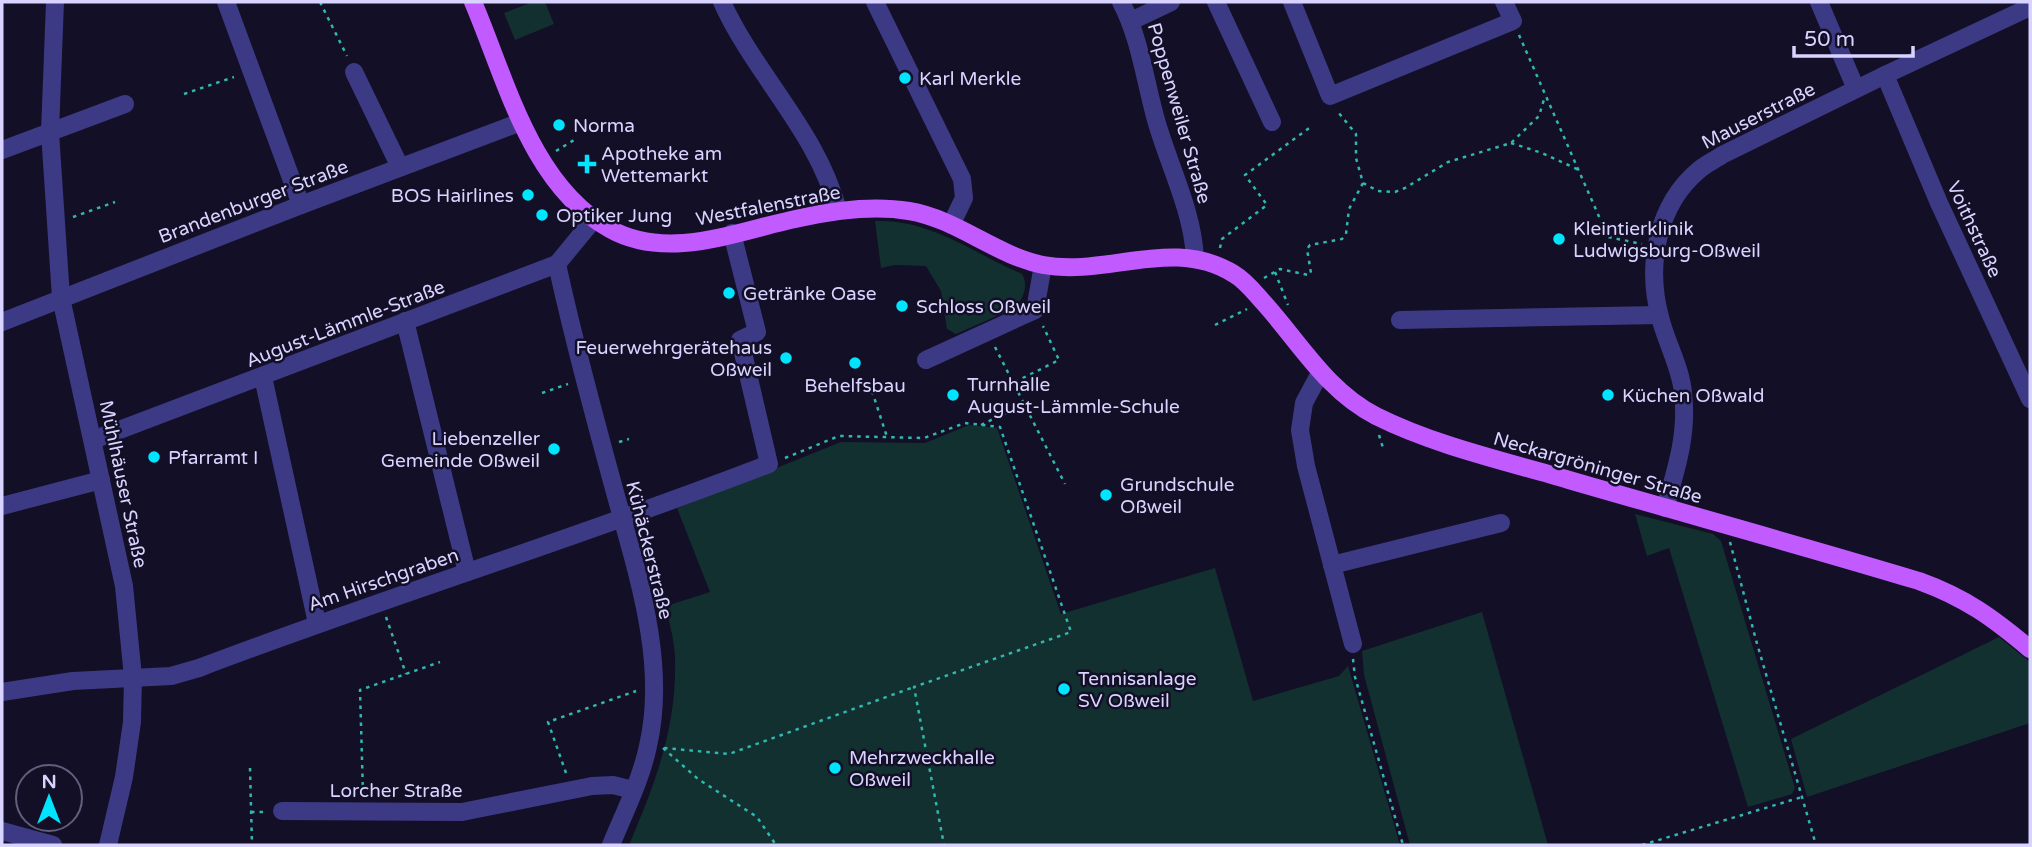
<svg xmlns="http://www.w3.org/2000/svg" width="2032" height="847" font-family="'Varela Round',sans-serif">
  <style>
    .green { fill: #12302f }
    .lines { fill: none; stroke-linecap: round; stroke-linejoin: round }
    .path { stroke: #2fb8b0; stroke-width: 2.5; stroke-dasharray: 3.5 5; stroke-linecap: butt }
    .minor { stroke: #3d3a85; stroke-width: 18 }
    .major { stroke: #c25bff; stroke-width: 18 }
    .poi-dot { fill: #00e5ff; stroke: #130f26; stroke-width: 2.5 }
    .labels { text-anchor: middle; stroke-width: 5; stroke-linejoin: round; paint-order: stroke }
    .poi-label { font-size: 19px; fill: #d9d4ff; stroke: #130f26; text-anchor: start }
    .street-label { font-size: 19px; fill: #d9d4ff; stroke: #130f26 }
  </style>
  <rect width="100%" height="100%" fill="#130f26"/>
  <!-- green -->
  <g class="green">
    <polygon points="532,2 545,2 554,24 515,40 504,13"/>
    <path d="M875 221C931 219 973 253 1022 274 1029 285 1023 299 1015 308L956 334 947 329 941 291 926 266 895 265 881 268Z"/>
    <path d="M969 425 997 428 1061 614 1215 568 1253 701 1339 676 1348 666 1400 845H629C655 784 677 727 675 659 675 642 669 623 666 606L710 592 677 508 841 442 925 443Z"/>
    <polygon points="1635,514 1713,534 1721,541 1795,788 1792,794 1748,807 1669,548 1647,556"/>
    <polygon points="1482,612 1548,845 1410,845 1364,675 1362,651"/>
    <polygon points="1999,637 2030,662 2030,723 1807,797 1791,739"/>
  </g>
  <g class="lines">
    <!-- path -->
    <g class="path">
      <polyline points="320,2 347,56"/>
      <polyline points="1519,35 1608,237 1642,244"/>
      <polyline points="184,94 234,77"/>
      <polyline points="1511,143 1542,153 1579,170"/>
      <polyline points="556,151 574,140"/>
      <polyline points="1363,183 1378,191 1395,192 1405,188 1448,162 1511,143 1539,116 1545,96"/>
      <polyline points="1197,192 1207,189"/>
      <polyline points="73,217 115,202"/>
      <polyline points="1220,248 1222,239 1267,205 1245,175 1312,126"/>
      <polyline points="1275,272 1288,305"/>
      <polyline points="1264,278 1280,269 1308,275 1311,273 1307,249 1310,245 1342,239 1346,234 1349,209 1363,183 1356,158 1356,134 1338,112"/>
      <polyline points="1215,325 1247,309"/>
      <polyline points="995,347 1065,484"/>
      <polyline points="1015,382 1059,360 1043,326"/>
      <polyline points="872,391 887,437"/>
      <polyline points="542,393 568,384"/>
      <polyline points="981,425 1024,404"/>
      <polyline points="1379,435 1384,451"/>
      <polyline points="619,442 629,439"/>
      <polyline points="785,458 839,436 924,438 965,423 1000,427 1071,632 914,687 944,845"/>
      <polyline points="1730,542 1756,640 1816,845"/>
      <polyline points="386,617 406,674"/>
      <polyline points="1353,659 1355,677 1403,845"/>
      <polyline points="663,748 698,779 757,817 776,845"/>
      <polyline points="664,748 729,754 914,687"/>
      <polyline points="250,768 252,845"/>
      <polyline points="566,773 548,722 636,691"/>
      <polyline points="363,794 360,690 440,662"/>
      <polyline points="251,812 264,812"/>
      <polyline points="1642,845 1802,797"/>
    </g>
    <!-- minor -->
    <g class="minor">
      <polyline points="55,2 50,132 61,298 124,586 133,677 132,722 124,777 108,845"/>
      <polyline points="226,2 301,205"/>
      <path d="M722 2C755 75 818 132 838 211"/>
      <polyline points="875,2 962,179 964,198 951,225"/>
      <path d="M1121 2C1140 38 1145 81 1156 120 1169 166 1193 211 1195 259"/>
      <polyline points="1216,2 1272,122"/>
      <polyline points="1292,2 1330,96 1513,21 1504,2"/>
      <polyline points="1819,2 1856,89"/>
      <polyline points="1131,21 1171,2"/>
      <polyline points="354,72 400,167"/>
      <polyline points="1885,75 1939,203 2030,399"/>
      <polyline points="2,150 125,104"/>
      <path d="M557 264C573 338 593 412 613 485 635 567 668 660 648 746 641 780 624 813 611 845"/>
      <polyline points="1400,320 1659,315"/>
      <polyline points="405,321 467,572"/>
      <polyline points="2,322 301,205 521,122"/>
      <polyline points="926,360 1035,310 1043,265"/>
      <polyline points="1320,373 1304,403 1300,430 1306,466 1353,644"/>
      <polyline points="263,377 317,623"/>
      <polyline points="93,440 557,264 594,219"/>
      <polyline points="2,506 101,480"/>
      <path d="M1665 508C1676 470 1688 434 1683 393 1681 368 1666 342 1660 317 1646 265 1657 205 1699 170 1706 164 1715 160 1722 155L1885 75 2030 7"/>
      <polyline points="1332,565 1501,523"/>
      <path d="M2 692 73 681 171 676 199 668C388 596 581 537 769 464L740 340 757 332 732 233"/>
      <polyline points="282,811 462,812 592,786 613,785 633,790"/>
      <polyline points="2,831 53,845"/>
    </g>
    <!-- major -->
    <path class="major" d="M473 2C506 79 531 186 610 229 669 262 740 230 800 218 836 210 873 205 909 211 957 219 995 255 1043 265 1107 277 1173 236 1234 274 1246 281 1254 292 1264 303 1300 343 1327 391 1376 416 1436 446 1505 461 1569 480 1686 514 1803 546 1919 581 1966 598 1993 618 2030 649"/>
  </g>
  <!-- markers -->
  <g class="poi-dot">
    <circle cx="905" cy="78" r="7"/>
    <circle cx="559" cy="125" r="7"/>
    <path d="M583.5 153.5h7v7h7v7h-7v7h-7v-7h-7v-7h7z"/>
    <circle cx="528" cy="195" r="7"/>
    <circle cx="542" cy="215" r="7"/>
    <circle cx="1559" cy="239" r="7"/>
    <circle cx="729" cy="293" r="7"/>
    <circle cx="902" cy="306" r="7"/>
    <circle cx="786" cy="358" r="7"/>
    <circle cx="855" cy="363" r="7"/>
    <circle cx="953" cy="395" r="7"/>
    <circle cx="1608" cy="395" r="7"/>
    <circle cx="554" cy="449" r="7"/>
    <circle cx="154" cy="457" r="7"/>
    <circle cx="1106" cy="495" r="7"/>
    <circle cx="1064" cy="689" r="7"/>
    <circle cx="835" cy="768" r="7"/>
  </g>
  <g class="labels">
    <!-- poi labels -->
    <g class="poi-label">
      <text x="919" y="85">Karl Merkle</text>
      <text x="573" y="132">Norma</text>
      <text x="601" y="160">Apotheke am<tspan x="601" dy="22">Wettemarkt</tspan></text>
      <text x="514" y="202" text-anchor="end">BOS Hairlines</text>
      <text x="556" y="222">Optiker Jung</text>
      <text x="1573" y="235">Kleintierklinik<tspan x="1573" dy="22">Ludwigsburg-Oßweil</tspan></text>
      <text x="743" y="300">Getränke Oase</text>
      <text x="916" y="313">Schloss Oßweil</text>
      <text x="772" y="354" text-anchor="end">Feuerwehrgerätehaus<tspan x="772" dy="22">Oßweil</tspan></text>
      <text x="967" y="391">Turnhalle<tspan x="967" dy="22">August-Lämmle-Schule</tspan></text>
      <text x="855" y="392" text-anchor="middle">Behelfsbau</text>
      <text x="1622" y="402">Küchen Oßwald</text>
      <text x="540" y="445" text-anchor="end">Liebenzeller<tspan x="540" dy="22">Gemeinde Oßweil</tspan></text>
      <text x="168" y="464">Pfarramt I</text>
      <text x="1120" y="491">Grundschule<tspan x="1120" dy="22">Oßweil</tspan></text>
      <text x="1078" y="685">Tennisanlage<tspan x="1078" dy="22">SV Oßweil</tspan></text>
      <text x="849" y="764">Mehrzweckhalle<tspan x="849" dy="22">Oßweil</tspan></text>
    </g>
    <!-- street labels -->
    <g class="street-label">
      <text transform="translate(1180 113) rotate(74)" y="7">Poppenweiler Straße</text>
      <text transform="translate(1758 115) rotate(-27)" y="7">Mauserstraße</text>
      <text transform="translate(253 201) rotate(-21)" y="7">Brandenburger Straße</text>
      <text transform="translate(768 205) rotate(-11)" y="7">Westfalenstraße</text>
      <text transform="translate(1975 229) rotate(65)" y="7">Voithstraße</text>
      <text transform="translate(345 323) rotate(-21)" y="7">August-Lämmle-Straße</text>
      <text transform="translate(1598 467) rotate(16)" y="7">Neckargröninger Straße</text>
      <text transform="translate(124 484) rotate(78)" y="7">Mühlhäuser Straße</text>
      <text transform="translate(650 550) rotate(76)" y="7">Kühäckerstraße</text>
      <text transform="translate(383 579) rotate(-19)" y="7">Am Hirschgraben</text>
      <text x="396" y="797">Lorcher Straße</text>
    </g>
  </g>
  <!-- border -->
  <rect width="2032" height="847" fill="none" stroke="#d9d4ff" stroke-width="7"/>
  <!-- north arrow -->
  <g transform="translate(49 798)"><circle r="33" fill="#130f26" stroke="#625e7d" stroke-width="2"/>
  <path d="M0-5L12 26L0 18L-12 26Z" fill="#00e5ff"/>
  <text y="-10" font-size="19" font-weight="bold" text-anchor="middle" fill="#d9d4ff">N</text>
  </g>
  <!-- scale -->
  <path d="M1794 46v10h119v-10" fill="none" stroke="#d9d4ff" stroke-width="3.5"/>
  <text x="1804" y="46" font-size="21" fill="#d9d4ff" stroke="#130f26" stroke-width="5" paint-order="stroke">50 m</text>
</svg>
